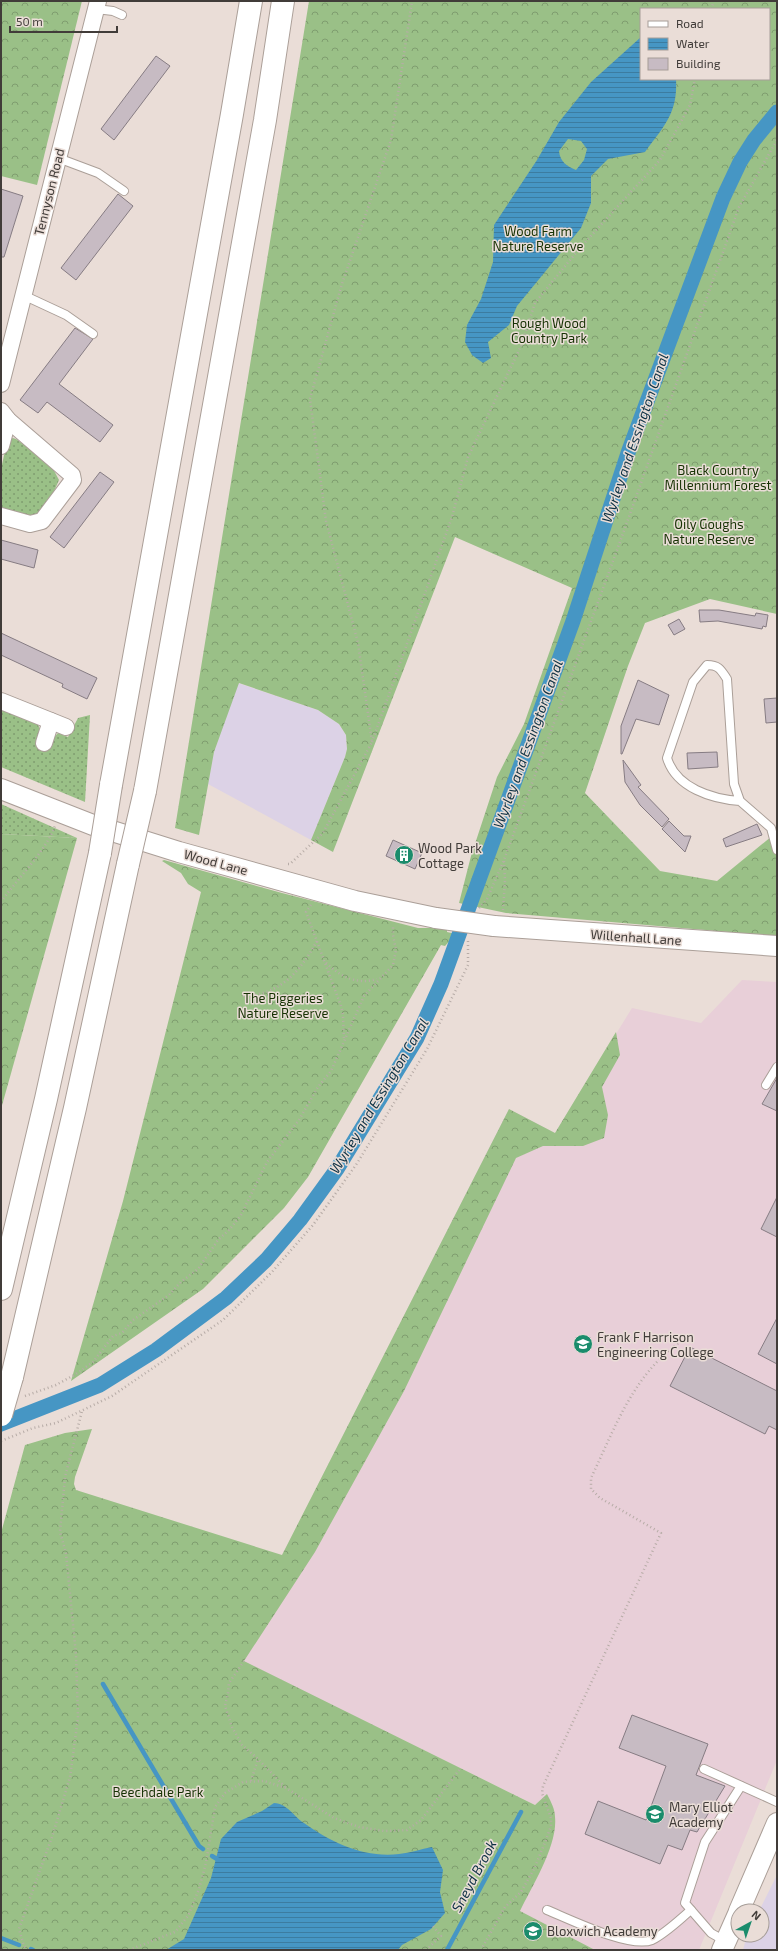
<svg xmlns="http://www.w3.org/2000/svg" width="778" height="1951" font-family="'Exo 2',sans-serif">
  <style>
    .industrial { fill: #dcd2e6 }
    .education { fill: #e8cfd8 }
    .grass { fill: url(#grass-dots) }
    .forest { fill: url(#forest-crowns); fill-rule: evenodd }
    .water { fill: url(#water-rules); fill-rule: evenodd }
    .lines { fill: none; stroke-linecap: round; stroke-linejoin: round }
    .stream { stroke: #4696c4; stroke-width: 4.5 }
    .canal { stroke: #4696c4; stroke-width: 15 }
    .building { fill: #c7bbc3; stroke: #867c83 }
    .service-casing { stroke: #ab9f98; stroke-width: 10 }
    .minor-casing { stroke: #ab9f98; stroke-width: 18 }
    .tertiary-casing { stroke: #ab9f98; stroke-width: 22 }
    .motorway-casing { stroke: #ab9f98; stroke-width: 24 }
    .path { stroke: #b7aca7; stroke-width: 2.5; stroke-dasharray: 1 3; stroke-linecap: butt }
    .service { stroke: #fff; stroke-width: 8 }
    .minor { stroke: #fff; stroke-width: 16 }
    .tertiary { stroke: #fff; stroke-width: 20 }
    .motorway { stroke: #fff; stroke-width: 22 }
    .tertiary-bridge-casing { stroke: #ab9f98; stroke-width: 22; stroke-linecap: butt }
    .motorway-bridge-casing { stroke: #ab9f98; stroke-width: 24; stroke-linecap: butt }
    .tertiary-bridge { stroke: #fff; stroke-width: 20 }
    .motorway-bridge { stroke: #fff; stroke-width: 22 }
    .labels { text-anchor: middle; stroke-width: 3; stroke-linejoin: round; paint-order: stroke }
    .street-label { font-size: 13px; fill: #413c39; stroke: #eaddd7 }
    .park-label { font-size: 13px; fill: #163203; stroke: #eaddd7 }
    .poi-label { font-size: 13px; fill: #413c39; stroke: #eaddd7; text-anchor: start }
    .water-label { font-size: 14px; font-style: italic; fill: #0d3144; stroke: #eaddd7 }
  </style>
  <defs>
    <pattern id="grass-dots" width="8" height="8" patternUnits="userSpaceOnUse"><rect width="8" height="8" fill="#9ac087"/><path d="M2 2h.1M6 6h.1" fill="none" stroke="#7f9d6f" stroke-width="1.8" stroke-linecap="round"/></pattern>
    <pattern id="forest-crowns" width="20" height="18" patternUnits="userSpaceOnUse"><rect width="20" height="18" fill="#9ac087"/><path d="M2 6a3 3 0 1 1 6 0M12 15a3 3 0 1 1 6 0" fill="none" stroke="#7f9d6f"/></pattern>
    <pattern id="water-rules" width="6" height="5" patternUnits="userSpaceOnUse"><rect width="6" height="5" fill="#4696c4"/><path d="M0 2.5h6" fill="none" stroke="#3c7ca0"/></pattern>
  </defs>
  <rect width="100%" height="100%" fill="#eaddd7"/>
  <!-- industrial -->
  <g class="industrial">
    <polygon points="238,683 318,710 339,724 346,735 347,749 345,757 311,840 208,784 214,752"/>
    <polygon points="777,1875 777,1950 743,1950 747,1935 762,1935 762,1911 759,1911"/>
  </g>
  <!-- education -->
  <polygon class="education" points="742,980 777,982 777,1760 699,1950 497,1950 547,1795 535,1805 253,1666 232,1654 509,1109 555,1133 632,1008 701,1023"/>
  <!-- grass -->
  <g class="grass">
    <polygon points="8,437 16,439 50,463 59,480 49,503 35,517 1,509 1,469"/>
    <polygon points="1,708 37,722 46,746 58,733 68,737 78,718 90,715 85,802 1,767"/>
    <polygon points="1,804 77,838 1,834"/>
  </g>
  <!-- forest -->
  <g class="forest">
    <polygon points="1,1 82,1 37,185 1,176"/>
    <path d="M309 1H777V614L710 599 645 623 628 666 585 793 660 871 717 881 777 832V936L506 913 459 903 471 856 497 777 524 724 572 588 455 537 333 852 311 840 345 757 347 749 346 735 339 724 318 710 239 683 214 752 199 835 175 828ZM641 9H769V79H641Z"/>
    <polygon points="1,834 77,838 1,1109"/>
    <polygon points="164,860 282,893 418,928 447,928 447,932 456,934 445,946 441,945 308,1177 284,1208 203,1289 71,1381 123,1201 201,892 188,884 181,873 162,861"/>
    <path d="M616 1032 620 1055 602 1087 608 1115 604 1138 583 1146H543L516 1158 404 1391 315 1552 244 1661 535 1805 547 1794C551 1802 555 1809 555 1817 558 1845 532 1886 520 1911L595 1950H1V1533L25 1445 65 1433 92 1429 75 1477 74 1484 76 1490 282 1555 509 1109 555 1133Z"/>
  </g>
  <!-- water -->
  <g class="water">
    <path d="M641 37V79H676C678 113 664 126 645 152L608 159 591 176V203L581 228 517 306 509 325 488 342 491 358 483 363 472 355 465 342 467 325 481 299 493 262 494 225 537 160 559 122 591 82ZM568 139 581 141 587 149 584 160 576 170C567 166 560 162 559 151Z"/>
    <path d="M274 1803C288 1804 293 1816 304 1823 332 1843 364 1858 399 1854 410 1853 421 1849 432 1847L443 1870 440 1892 445 1913 431 1929 402 1945 398 1950H166L184 1939 211 1878 221 1839 237 1822 262 1811Z"/>
  </g>
  <g class="lines">
    <!-- stream -->
    <g class="stream">
      <polyline points="103,1684 199,1846 203,1849"/>
      <polyline points="212,1856 217,1859"/>
      <polyline points="1,1938 19,1945"/>
      <polyline points="31,1949 33,1950"/>
      <polyline points="447,1950 521,1812"/>
    </g>
    <!-- canal -->
    <polyline class="canal" points="1,1424 100,1385 156,1350 226,1298 266,1260 300,1220 337,1169 417,1038 441,984 472,899 573,621 629,450 723,198 740,162 754,140 777,112"/>
  </g>
  <!-- building -->
  <g class="building">
    <polygon points="156,56 170,66 114,140 101,129"/>
    <polygon points="1,189 23,196 4,257 1,257"/>
    <polygon points="118,194 133,206 76,280 61,268"/>
    <polygon points="75,328 93,339 59,384 113,425 100,442 47,402 38,413 20,400"/>
    <polygon points="100,472 114,482 64,548 50,537"/>
    <polygon points="1,540 38,550 34,568 1,559"/>
    <polygon points="699,610 719,610 755,616 756,613 768,615 766,627 763,626 762,629 718,621 700,622"/>
    <polygon points="679,619 685,629 674,635 668,625"/>
    <polygon points="1,633 97,678 87,699 62,687 63,684 1,655"/>
    <polygon points="638,680 669,695 659,725 636,719 622,754 621,754 621,726"/>
    <polygon points="777,698 777,722 766,723 764,699"/>
    <polygon points="717,752 718,767 688,769 687,753"/>
    <polygon points="623,760 641,785 638,787 669,819 662,827 640,805 625,782"/>
    <polygon points="669,821 684,836 691,836 685,852 662,829"/>
    <polygon points="757,824 762,835 726,847 723,839"/>
    <polygon points="393,840 422,853 415,869 386,856"/>
    <polygon points="777,1078 777,1111 762,1104"/>
    <polygon points="777,1197 777,1237 761,1229"/>
    <polygon points="777,1318 777,1364 758,1354"/>
    <polygon points="690,1347 777,1391 777,1430 769,1426 765,1434 670,1386"/>
    <polygon points="632,1715 708,1744 696,1775 725,1786 697,1832 690,1830 682,1850 668,1845 660,1864 585,1834 598,1801 646,1820 666,1766 619,1748"/>
  </g>
  <g class="lines">
    <!-- service casing -->
    <g class="service-casing">
      <g id="service">
        <polyline points="96,9 113,11 122,15"/>
        <polyline points="58,158 98,173 124,191"/>
        <polyline points="23,295 66,315 93,334"/>
        <path d="M740 801C712 799 676 788 667 758L693 682 707 665C719 665 721 670 727 679L734 784 740 801 771 828 777 850"/>
        <polyline points="766,1085 777,1067"/>
        <polyline points="704,1769 777,1802"/>
        <path d="M547 1910C569 1919 630 1949 652 1940 666 1933 679 1920 691 1910"/>
        <polyline points="725,1941 711,1933 685,1903 705,1842 741,1786"/>
      </g>
    </g>
    <!-- minor casing -->
    <g class="minor-casing">
      <g id="minor">
        <polyline points="1,384 98,1"/>
        <polyline points="1,411 8,420 72,475 73,480 42,521 30,524 1,516"/>
        <polyline points="1,446 8,420"/>
        <polyline points="1,701 66,727"/>
        <polyline points="44,743 51,721"/>
      </g>
    </g>
    <!-- tertiary casing -->
    <g class="tertiary-casing">
      <g id="tertiary">
        <polyline points="1,789 93,825 179,852 355,901 436,918"/>
        <polyline points="494,926 777,946"/>
        <polyline points="739,1911 777,1823"/>
        <polyline points="722,1950 738,1914"/>
      </g>
    </g>
    <!-- motorway casing -->
    <g class="motorway-casing">
      <g id="motorway">
        <polyline points="111,785 232,114 251,1"/>
        <polyline points="145,791 265,120 283,1"/>
        <polyline points="1,1289 46,1099 100,853"/>
        <polyline points="12,1377 75,1108 128,864"/>
      </g>
    </g>
    <!-- path -->
    <g class="path">
      <polyline points="711,9 714,1"/>
      <polyline points="372,742 452,517 468,457 521,346 535,303 579,249 660,160 690,105 695,79"/>
      <polyline points="288,864 290,864 323,833 372,742 358,643 326,521 310,399 341,287 391,140 412,1"/>
      <path d="M1 902C17 879 46 851 55 826"/>
      <polyline points="311,905 306,912 341,1006 343,1015 344,1040"/>
      <polyline points="479,908 487,899 504,860 625,528 739,207 777,140"/>
      <polyline points="503,910 505,881 504,861"/>
      <path d="M326 963C341 977 357 985 377 979"/>
      <path d="M243 996C280 995 300 972 317 941"/>
      <polyline points="25,1396 56,1385 76,1374 93,1362 113,1336 122,1333 133,1320 169,1295 181,1282 198,1269 218,1240 230,1229 241,1215 267,1162 299,1120 318,1087 331,1071 364,996 393,965 396,950 393,935 393,926"/>
      <polyline points="1,1441 33,1428 56,1423 112,1396 223,1320 272,1272 313,1225 356,1165 427,1049 468,965 468,939"/>
      <polyline points="244,1661 229,1683 228,1693 225,1706 232,1727 242,1745 258,1759 285,1787"/>
      <polyline points="251,1781 258,1759"/>
      <polyline points="28,1950 24,1946 19,1929 53,1834 70,1777 78,1718 76,1655 66,1553 60,1532 65,1477 82,1411"/>
      <polyline points="129,1950 175,1932 188,1916 199,1889 206,1863 215,1807 225,1793 243,1782 264,1781 286,1788 334,1818 359,1827 384,1831 407,1830 421,1820 460,1769"/>
      <polyline points="426,1950 441,1936 433,1926"/>
      <path d="M481 1950 505 1907 521 1892 534 1869 546 1840 551 1826V1818L542 1793 543 1786 661 1533 600 1498 591 1489V1478C615 1428 633 1375 680 1342"/>
    </g>
    <!-- service -->
    <use href="#service" class="service"/>
    <!-- minor -->
    <use href="#minor" class="minor"/>
    <!-- tertiary -->
    <use href="#tertiary" class="tertiary"/>
    <!-- motorway -->
    <use href="#motorway" class="motorway"/>
    <!-- tertiary-bridge casing -->
    <g class="tertiary-bridge-casing">
      <polyline id="tertiary-bridge" points="436,918 494,926"/>
    </g>
    <!-- motorway-bridge casing -->
    <g class="motorway-bridge-casing">
      <g id="motorway-bridge">
        <polyline points="100,853 111,785"/>
        <polyline points="128,864 145,791"/>
        <polyline points="1,1415 12,1377"/>
      </g>
    </g>
    <!-- tertiary-bridge -->
    <use href="#tertiary-bridge" class="tertiary-bridge"/>
    <!-- motorway-bridge -->
    <use href="#motorway-bridge" class="motorway-bridge"/>
  </g>
  <!-- icons -->
  <defs>
    <g id="building-disc" transform="scale(1)"><circle r="9.5" fill="#1a8c6c" stroke="#eaddd7"/><path d="M-4-6H4V6H1V3H-1V6H-4ZM-2.5-4.3h1.7v1.8h-1.7ZM.8-4.3h1.7v1.8H.8ZM-2.5-1h1.7V.8h-1.7ZM.8-1h1.7V.8H.8Z" fill="#fff"/></g>
    <g id="school-disc" transform="scale(1)"><circle r="9.5" fill="#1a8c6c" stroke="#eaddd7"/><path d="M0-5L7-2L0 1L-7-2ZM-4 1L0 2.5L4 1V4Q0 6-4 4Z" fill="#fff"/></g>
  </defs>
  <g fill-rule="evenodd">
    <use href="#building-disc" x="404" y="855"/>
    <use href="#school-disc" x="583" y="1344"/>
    <use href="#school-disc" x="655" y="1814"/>
    <use href="#school-disc" x="533" y="1931"/>
  </g>
  <g class="labels">
    <!-- street labels -->
    <g class="street-label">
      <text transform="translate(49 192) rotate(-76)" y="5">Tennyson Road</text>
      <text transform="translate(216 862) rotate(15)" y="5">Wood Lane</text>
      <text transform="translate(636 937) rotate(4)" y="5">Willenhall Lane</text>
    </g>
    <!-- park labels -->
    <g class="park-label">
      <text x="538" y="236">Wood Farm<tspan x="538" dy="15">Nature Reserve</tspan></text>
      <text x="549" y="328">Rough Wood<tspan x="549" dy="15">Country Park</tspan></text>
      <text x="718" y="475">Black Country<tspan x="718" dy="15">Millennium Forest</tspan></text>
      <text x="709" y="529">Oily Goughs<tspan x="709" dy="15">Nature Reserve</tspan></text>
      <text x="283" y="1003">The Piggeries<tspan x="283" dy="15">Nature Reserve</tspan></text>
      <text x="158" y="1797">Beechdale Park</text>
    </g>
    <!-- poi labels -->
    <g class="poi-label">
      <text x="418" y="853">Wood Park<tspan x="418" dy="15">Cottage</tspan></text>
      <text x="597" y="1342">Frank F Harrison<tspan x="597" dy="15">Engineering College</tspan></text>
      <text x="669" y="1812">Mary Elliot<tspan x="669" dy="15">Academy</tspan></text>
      <text x="547" y="1936">Bloxwich Academy</text>
    </g>
    <!-- water labels -->
    <g class="water-label">
      <text transform="translate(635 438) rotate(-71)" y="5">Wyrley and Essington Canal</text>
      <text transform="translate(528 744) rotate(-70)" y="5">Wyrley and Essington Canal</text>
      <text transform="translate(379 1096) rotate(-59)" y="5">Wyrley and Essington Canal</text>
      <text transform="translate(474 1876) rotate(-62)" y="5">Sneyd Brook</text>
    </g>
  </g>
  <!-- border -->
  <rect width="778" height="1951" fill="none" stroke="#413c39" stroke-width="4"/>
  <!-- legend -->
  <rect x="640" y="8" width="130" height="72" fill="#eaddd7" stroke="#a69d98"/>
  <rect x="648" y="21" width="20" height="6" fill="#ffffff" stroke="#a69d98"/>
  <text x="676" y="28" font-size="12" fill="#413c39">Road</text>
  <rect x="648" y="38" width="20" height="12" fill="url(#water-rules)" stroke="#a69d98"/>
  <text x="676" y="48" font-size="12" fill="#413c39">Water</text>
  <rect x="648" y="58" width="20" height="12" fill="#c7bbc3" stroke="#a69d98"/>
  <text x="676" y="68" font-size="12" fill="#413c39">Building</text>
  <!-- north arrow -->
  <g transform="translate(750 1923) rotate(40)"><circle r="19" fill="#eaddd7" stroke="#a69d98"/>
  <path d="M0-3L7 15L0 10L-7 15Z" fill="#1a8c6c"/>
  <text y="-6" font-size="11" font-weight="bold" text-anchor="middle" fill="#413c39">N</text>
  </g>
  <!-- scale -->
  <path d="M10 26v6h107v-6" fill="none" stroke="#413c39" stroke-width="2"/>
  <text x="16" y="26" font-size="12" fill="#413c39" stroke="#eaddd7" stroke-width="3" paint-order="stroke">50 m</text>
</svg>
